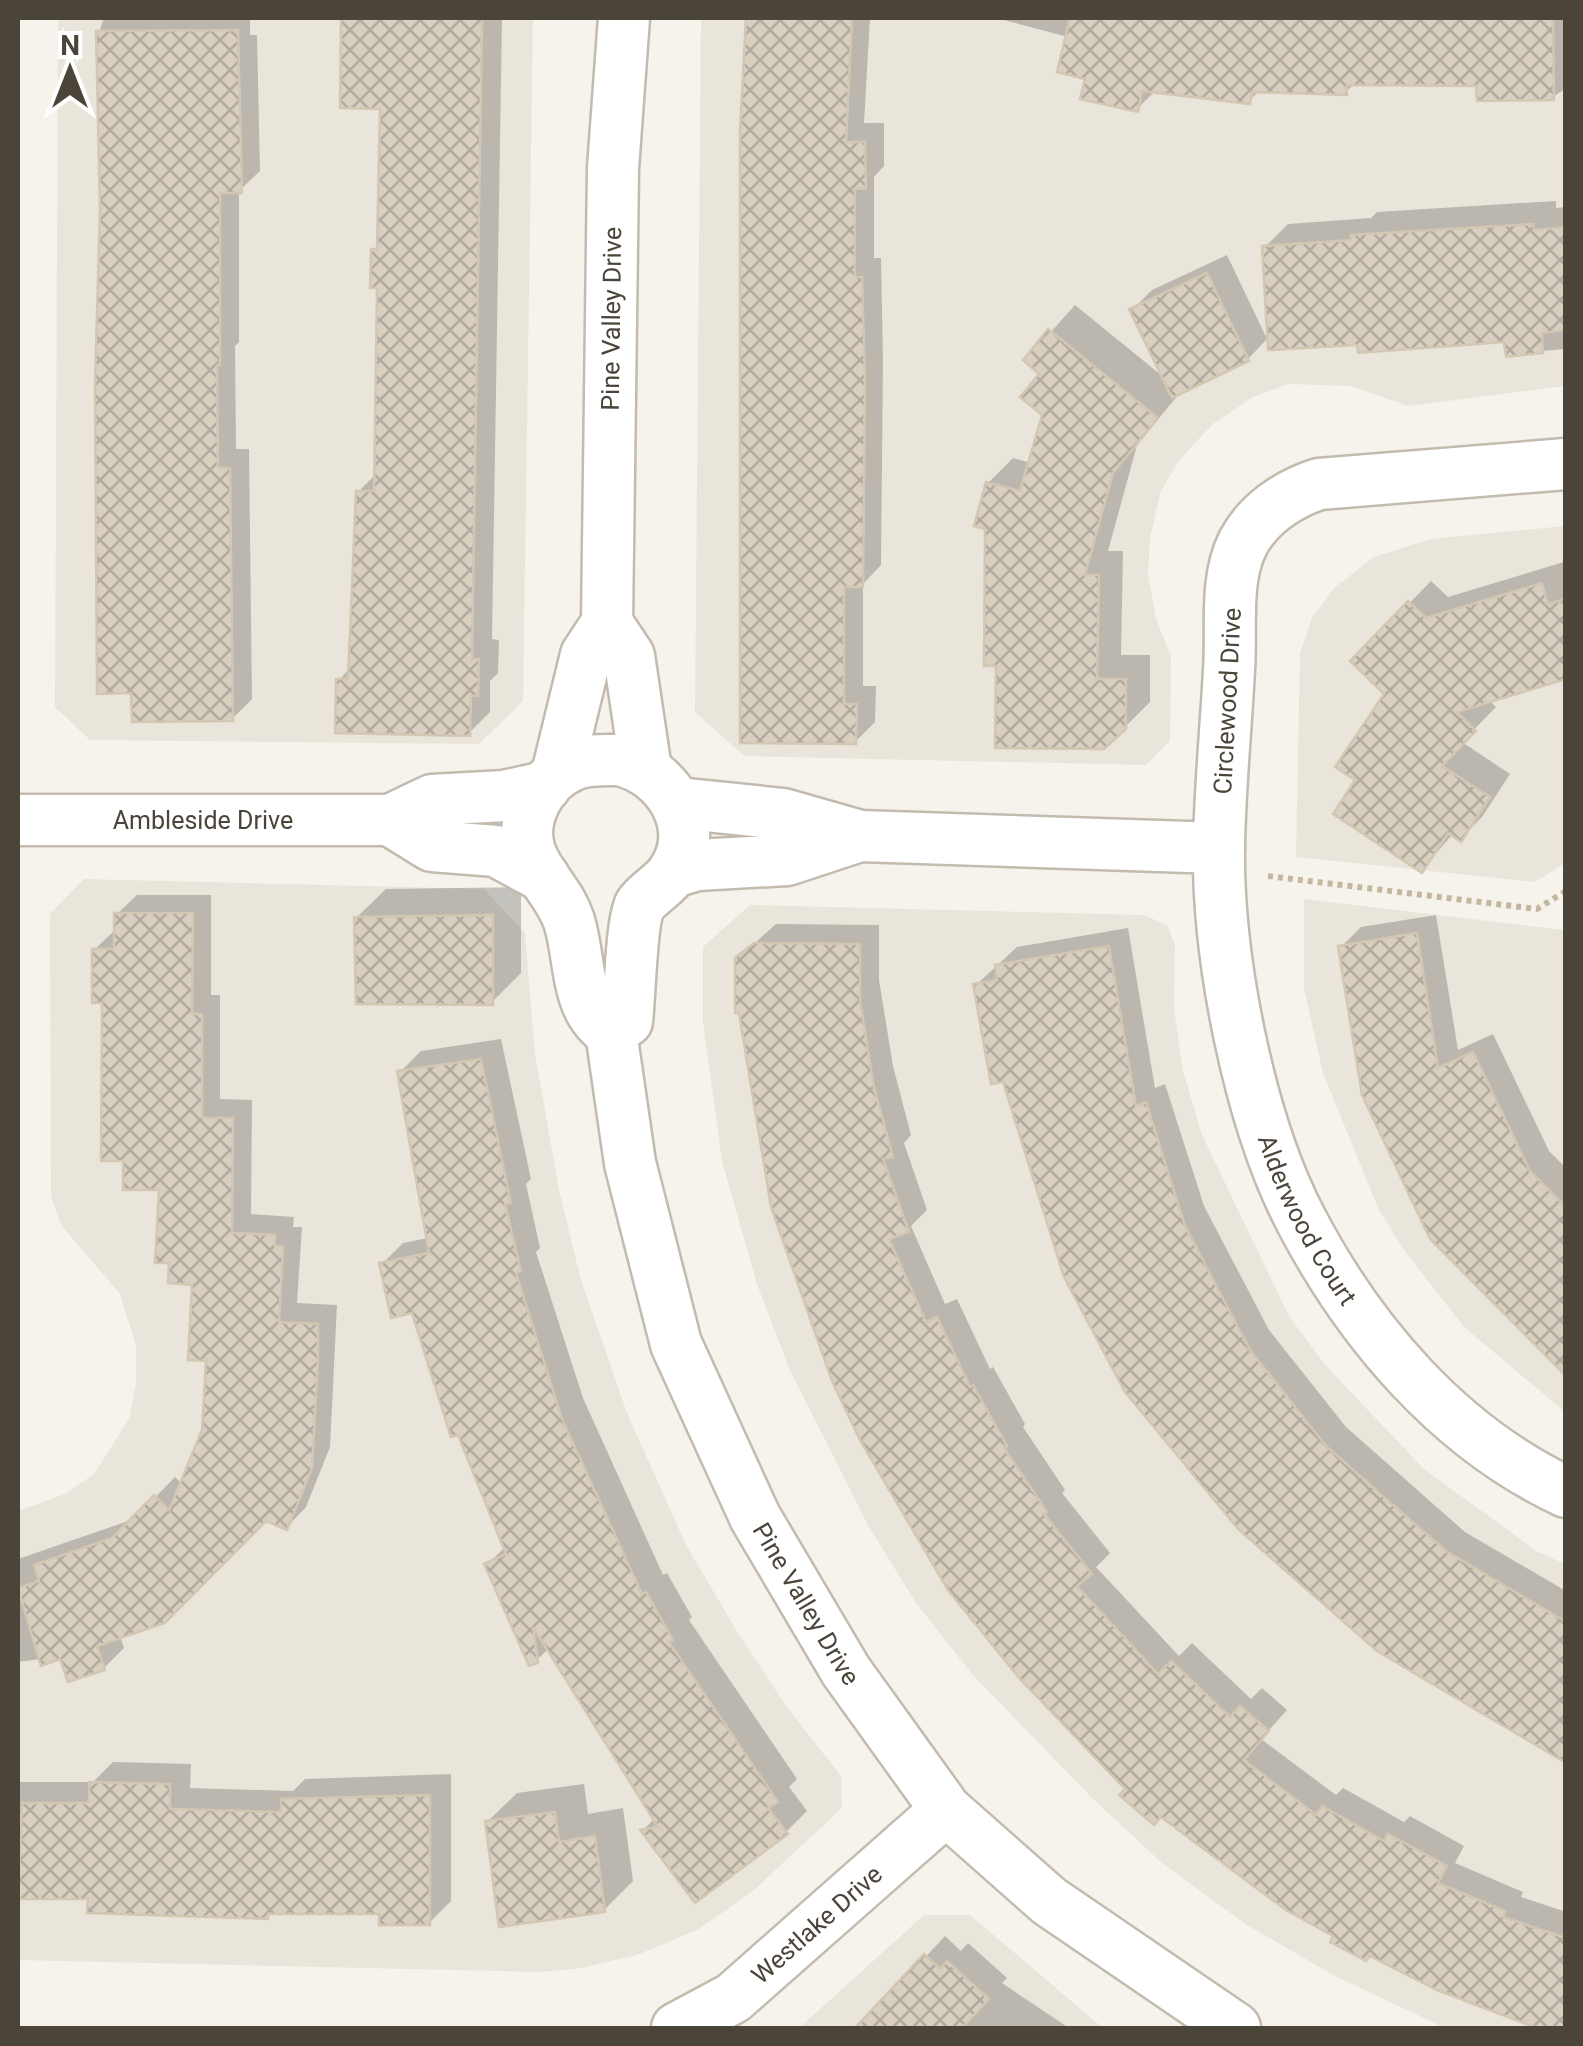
<svg xmlns="http://www.w3.org/2000/svg" width="1583" height="2046" font-family="Roboto,sans-serif">
  <style>
    .residential { fill: #eae5da }
    .shadow { fill: #0003 }
    .building { fill: url(#building-cross-hatch); stroke: #d3c7b4; stroke-width: 2.5 }
    .lines { fill: none; stroke-linecap: round; stroke-linejoin: round }
    .minor-casing { stroke: #c2bbae; stroke-width: 55 }
    .path { stroke: #c4b79f; stroke-width: 6; stroke-dasharray: 5 5; stroke-linecap: butt }
    .minor { stroke: #fff; stroke-width: 50 }
    .labels { text-anchor: middle; stroke-width: 10; stroke-linejoin: round; paint-order: stroke }
    .street-label { font-size: 25px; fill: #4b4439; stroke: #fff }
  </style>
  <defs>
    <pattern id="building-cross-hatch" width="8" height="8" patternUnits="userSpaceOnUse" patternTransform="scale(2.5)"><rect width="8" height="8" fill="#d8cfc1"/><path d="M0 0l8 8M0 8l8-8" fill="none" stroke="#b1aa9e"/></pattern>
  </defs>
  <rect width="100%" height="100%" fill="#f6f3ec"/>
  <!-- residential -->
  <g class="residential">
    <polygon points="58,18 533,18 523,701 479,744 90,740 55,707"/>
    <polygon points="701,18 1565,18 1565,386 1408,406 1351,386 1289,384 1253,397 1213,424 1180,459 1161,491 1150,537 1148,575 1156,619 1171,656 1170,741 1146,765 744,756 695,712"/>
    <polygon points="1565,526 1565,863 1535,882 1296,857 1300,653 1312,618 1335,587 1374,557 1431,539"/>
    <polygon points="84,879 484,889 525,933 535,1054 559,1190 581,1280 627,1413 686,1545 735,1628 786,1706 841,1776 842,1808 753,1891 697,1930 637,1955 576,1969 538,1972 18,1960 18,1511 65,1494 94,1474 129,1419 136,1384 136,1346 120,1294 61,1225 51,1196 50,914"/>
    <polygon points="1304,899 1563,930 1565,1412 1464,1327 1404,1250 1378,1208 1323,1073 1304,988"/>
    <polygon points="750,905 1144,915 1167,925 1175,945 1174,1008 1183,1071 1202,1135 1289,1316 1326,1366 1424,1469 1538,1552 1565,1564 1565,2028 1445,2028 1333,1975 1247,1925 1162,1863 1093,1799 972,1674 916,1603 869,1527 789,1368 757,1284 722,1161 703,1022 703,947"/>
    <polygon points="924,1915 970,1915 1103,2028 799,2028"/>
  </g>
  <!-- shadow -->
  <g class="shadow">
    <polygon points="104,18 250,18 250,35 257,35 260,171 239,191 239,342 235,346 236,449 249,449 252,699 232,719 103,209 99,32"/>
    <polygon points="354,18 502,18 492,639 499,640 498,673 490,681 490,712 469,733 339,680 351,667 358,492 377,473 379,285 374,250 380,244 383,107 350,52"/>
    <polygon points="751,18 870,18 864,123 884,123 884,166 874,177 874,258 881,258 883,361 881,565 863,584 863,686 876,686 875,722 855,742 743,740 742,130"/>
    <polygon points="996,18 1566,18 1566,88 1553,97 1479,84 1356,82 1346,92 1260,90 1249,101 1156,90 1137,109 1087,77 1068,37"/>
    <polygon points="1556,201 1556,208 1566,207 1566,349 1508,354 1507,340 1359,342 1265,247 1288,224 1371,218 1377,212"/>
    <polygon points="1227,255 1267,339 1248,359 1183,389 1137,445 1108,551 1123,551 1121,655 1150,655 1150,702 1125,727 998,663 988,483 1013,458 1031,463 1045,414 1043,373 1026,360 1075,305 1166,379 1132,310 1152,290"/>
    <polygon points="1564,562 1566,676 1489,700 1496,707 1462,742 1510,774 1482,817 1460,839 1453,834 1422,869 1359,780 1387,693 1353,661 1431,581 1448,597"/>
    <polygon points="521,887 521,973 492,1002 356,918 386,889"/>
    <polygon points="137,895 211,895 211,995 220,995 220,1099 252,1100 251,1214 294,1217 293,1227 302,1227 297,1303 337,1305 330,1447 306,1507 287,1527 266,1518 120,1636 124,1648 104,1668 62,1656 18,1662 18,1559 134,1519 175,1477 182,1484 204,1430 208,1359 195,1282 172,1261 161,1188 125,1158 94,950 114,931 117,914"/>
    <polygon points="1436,915 1458,1050 1493,1034 1549,1151 1566,1168 1566,1354 1341,947 1361,927"/>
    <polygon points="776,924 879,925 879,980 893,1066 911,1135 904,1143 927,1210 911,1226 945,1304 957,1299 990,1369 993,1367 1025,1424 1023,1427 1065,1490 1062,1493 1110,1553 1096,1567 1179,1656 1192,1643 1251,1699 1262,1688 1287,1710 1261,1739 1336,1795 1343,1788 1404,1822 1410,1816 1464,1846 1455,1863 1523,1892 1521,1897 1566,1912 1566,2028 1497,2012 1336,1935 1128,1789 1022,1677 922,1547 862,1439 800,1292 773,1207 737,959"/>
    <polygon points="1128,928 1155,1088 1165,1084 1204,1206 1269,1330 1346,1427 1465,1532 1566,1591 1566,1763 1379,1649 976,985 1017,947"/>
    <polygon points="501,1039 531,1179 526,1184 540,1248 536,1252 583,1398 663,1575 667,1573 692,1617 689,1620 797,1779 789,1787 807,1811 786,1832 643,1830 655,1818 549,1648 536,1661 488,1564 506,1546 414,1310 382,1264 403,1243 428,1238 400,1072 421,1051"/>
    <polygon points="113,1762 191,1764 190,1788 293,1791 305,1779 451,1774 451,1901 429,1923 382,1911 272,1911 267,1916 90,1897 18,1897 18,1782 93,1782"/>
    <polygon points="584,1784 588,1814 623,1808 633,1881 604,1910 487,1822 517,1793"/>
    <polygon points="945,1936 961,1951 968,1943 1007,1978 1002,1983 1069,2028 868,2028 863,2024"/>
  </g>
  <!-- building -->
  <g class="building">
    <polygon points="341,18 482,18 472,659 479,659 478,696 471,696 470,736 335,733 336,679 348,679 356,491 374,491 377,288 370,288 371,249 377,249 380,109 340,108"/>
    <polygon points="746,18 852,18 846,142 865,142 866,188 855,189 855,277 862,277 865,382 863,587 844,587 844,704 857,704 856,744 740,743 740,130"/>
    <polygon points="1070,18 1553,18 1554,100 1477,101 1476,86 1347,85 1347,95 1252,92 1250,104 1142,91 1138,112 1080,99 1085,79 1057,72"/>
    <polygon points="238,30 242,193 220,193 220,365 217,365 218,468 230,468 233,721 132,722 131,693 97,694 95,385 100,209 96,31"/>
    <polygon points="1533,224 1534,230 1566,227 1566,330 1542,333 1543,353 1506,357 1504,342 1358,353 1357,345 1268,350 1262,246 1351,240 1351,235"/>
    <polygon points="1207,273 1249,361 1172,398 1129,309"/>
    <polygon points="1048,329 1158,418 1113,473 1085,575 1099,575 1097,679 1126,679 1126,729 1104,749 995,748 996,666 984,666 985,529 974,526 986,482 1020,491 1042,415 1020,397 1039,374 1023,360"/>
    <polygon points="1542,583 1548,604 1566,599 1566,679 1457,712 1476,731 1442,766 1490,797 1461,842 1448,833 1422,873 1333,814 1355,780 1335,767 1384,694 1350,661 1408,601 1426,618"/>
    <polygon points="114,913 193,913 192,1014 202,1014 202,1118 233,1118 232,1233 275,1235 275,1246 283,1246 279,1322 318,1324 318,1360 312,1468 287,1530 266,1521 165,1623 97,1646 105,1670 68,1682 60,1659 41,1666 18,1588 39,1581 34,1565 112,1538 154,1495 169,1510 202,1430 206,1361 188,1360 192,1285 168,1283 169,1263 155,1263 159,1190 123,1190 123,1161 101,1161 102,1003 92,1003 92,949 114,949"/>
    <polygon points="493,915 493,1005 356,1004 354,917"/>
    <polygon points="1417,933 1438,1068 1473,1052 1530,1171 1566,1207 1566,1376 1430,1239 1362,1095 1338,946"/>
    <polygon points="754,943 860,944 860,1001 874,1087 893,1157 883,1159 909,1232 889,1239 926,1322 937,1317 970,1387 973,1385 1007,1446 1004,1448 1047,1512 1044,1514 1092,1574 1077,1586 1158,1674 1171,1661 1230,1717 1240,1706 1269,1731 1244,1760 1316,1815 1322,1806 1384,1841 1388,1834 1447,1866 1438,1883 1505,1911 1503,1917 1566,1938 1566,2028 1537,2028 1437,1990 1370,1956 1366,1961 1330,1942 1333,1936 1286,1910 1161,1817 1154,1825 1119,1795 1125,1789 1020,1679 948,1590 860,1440 832,1381 771,1207 739,1013 735,1013 735,958"/>
    <polygon points="1109,946 1136,1106 1146,1102 1185,1226 1250,1350 1326,1446 1393,1505 1446,1551 1566,1622 1566,1763 1377,1651 1239,1530 1125,1392 1064,1277 1003,1082 991,1084 973,984 997,980 995,965"/>
    <polygon points="481,1059 511,1203 505,1204 521,1271 516,1273 562,1419 642,1594 646,1592 673,1640 669,1642 778,1802 768,1808 788,1834 695,1903 640,1830 658,1827 533,1627 538,1663 529,1666 484,1564 506,1554 458,1435 451,1437 412,1313 391,1318 379,1263 429,1253 397,1071"/>
    <polygon points="89,1782 170,1784 170,1809 281,1812 281,1799 430,1795 430,1925 379,1925 379,1914 268,1914 268,1919 87,1913 88,1899 18,1899 22,1803 89,1803"/>
    <polygon points="555,1812 559,1842 595,1836 605,1912 499,1927 485,1821"/>
    <polygon points="924,1954 940,1969 947,1961 989,1999 962,2028 855,2028"/>
  </g>
  <g class="lines">
    <!-- minor casing -->
    <g class="minor-casing">
      <g id="minor">
        <path id="s1" d="M1566 464 1319 484C1288 494 1258 514 1243 543 1224 580 1232 630 1229 670 1226 728 1220 787 1219 845 1217 956 1249 1121 1301 1220 1360 1333 1449 1437 1566 1492"/>
        <polyline points="607,623 629,656 646,770"/>
        <path d="M619 760C668 771 703 826 673 872 665 885 648 893 640 905 631 922 630 997 627 1021L611 1032C574 1009 581 958 569 921 561 897 545 883 534 861 515 825 538 780 573 765 587 759 604 760 619 760Z"/>
        <path id="s2" d="M557 774 586 655 607 623 613 168 624 18"/>
        <polyline points="678,803 783,814 860,836 1219,848"/>
        <path id="s3" d="M18 820H390L432 800 504 796 545 787"/>
        <polyline points="390,820 432,846 496,851 544,877"/>
        <polyline points="673,872 697,865 787,860 860,836"/>
        <path id="s4" d="M611 1032 630 1163 676 1344 755 1517 846 1671 946 1810 1049 1901 1235 2028"/>
        <path id="s5" d="M677 2028 733 1998 946 1810"/>
      </g>
    </g>
    <!-- path -->
    <polyline class="path" points="1268,876 1537,909 1566,891"/>
    <!-- minor -->
    <use href="#minor" class="minor"/>
  </g>
  <g class="labels">
    <!-- street labels -->
    <g class="street-label">
      <text dy="9" stroke="none"><textPath href="#s2" startOffset="465">Pine Valley Drive</textPath></text>
      <text transform="translate(1227 701) rotate(-87)" y="9">Circlewood Drive</text>
      <text dy="9" stroke="none"><textPath href="#s3" startOffset="185">Ambleside Drive</textPath></text>
      <text dy="9" stroke="none"><textPath href="#s1" startOffset="1040">Alderwood Court</textPath></text>
      <text dy="9" stroke="none"><textPath href="#s4" startOffset="610">Pine Valley Drive</textPath></text>
      <text dy="9" stroke="none"><textPath href="#s5" startOffset="175">Westlake Drive</textPath></text>
    </g>
  </g>
  <!-- border -->
  <rect width="1583" height="2046" fill="none" stroke="#4b4439" stroke-width="40"/>
  <!-- north arrow -->
  <g transform="translate(70 70)" stroke="#ffffff" stroke-width="8" paint-order="stroke">
  <path d="M0-8L18 38L0 25L-18 38Z" fill="#4b4439"/>
  <text y="-15" font-size="28" font-weight="bold" text-anchor="middle" fill="#4b4439">N</text>
  </g>
</svg>
